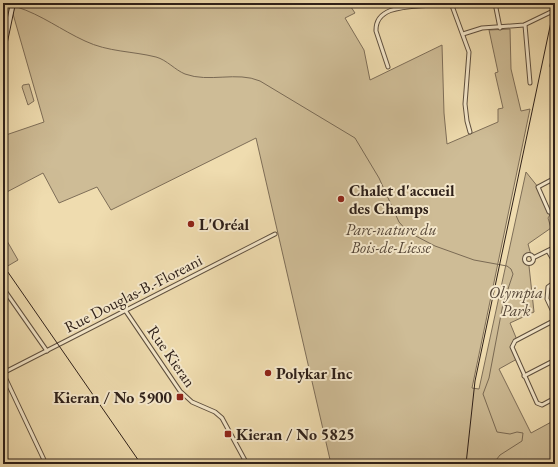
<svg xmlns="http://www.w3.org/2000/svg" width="558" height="467" font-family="'EB Garamond',serif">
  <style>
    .green { fill: #cebc96; stroke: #7e6e58 }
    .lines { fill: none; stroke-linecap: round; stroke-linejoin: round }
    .stream { stroke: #7a6a54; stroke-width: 1 }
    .street-casing { stroke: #5e4f3e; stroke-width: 5 }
    .secondary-casing { stroke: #2e2019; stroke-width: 6 }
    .street { stroke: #f5e8cb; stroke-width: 3 }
    .secondary { stroke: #f5e8cb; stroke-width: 4 }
    .tram { stroke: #2e2019; stroke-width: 1 }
    .poi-dot { fill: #8f2418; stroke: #f5e8cb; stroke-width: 1.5 }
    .labels { text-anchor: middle; stroke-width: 4; stroke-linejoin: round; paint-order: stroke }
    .poi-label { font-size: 16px; font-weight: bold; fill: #2e2019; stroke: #f5e8cb; text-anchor: start }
    .park-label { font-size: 16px; font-style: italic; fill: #564738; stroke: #f5e8cb }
    .street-label { font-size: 16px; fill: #2e2019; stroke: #f5e8cb }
  </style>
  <rect width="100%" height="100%" fill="#efdcaf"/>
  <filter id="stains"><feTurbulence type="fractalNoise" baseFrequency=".005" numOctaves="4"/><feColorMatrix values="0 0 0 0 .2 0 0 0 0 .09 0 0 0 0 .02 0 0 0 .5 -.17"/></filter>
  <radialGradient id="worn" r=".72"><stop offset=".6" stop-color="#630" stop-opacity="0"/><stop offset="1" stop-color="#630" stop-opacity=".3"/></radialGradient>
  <!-- green -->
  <g class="green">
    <polygon points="15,3 358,3 351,7 355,13 345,18 364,50 370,80 442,45 444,113 447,144 498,122 498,109 503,108 495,73 498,72 489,30 510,29 511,69 521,111 530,109 472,388 479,389 526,172 538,187 551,213 548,218 551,228 528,244 531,255 526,255 524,260 527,263 532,262 529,266 534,312 510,323 517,340 512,347 517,359 499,369 531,433 555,420 555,464 331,464 256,138 111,210 97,187 59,203 43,173 3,194 4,154 3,136 44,122 13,14"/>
    <polygon points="29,84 34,101 28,105 22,87 23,85"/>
    <polygon points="3,234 18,260 6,267 3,262"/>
  </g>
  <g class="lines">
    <!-- stream -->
    <g class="stream">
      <polyline points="6,3 7,3"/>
      <path d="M17 7C42 15 61 30 85 41 108 52 132 51 156 57 167 60 175 70 185 74 209 83 237 71 260 81L355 138 379 178 399 222 408 232 435 246 474 260 507 266 511 269 513 274 503 304 489 378 483 394 497 432 510 434 517 432 523 433 522 441 500 455 493 464"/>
    </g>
    <!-- street casing -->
    <g class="street-casing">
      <g id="street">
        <polyline points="451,3 469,52 465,104 467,121 470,132"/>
        <polyline points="495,3 500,28"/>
        <polyline points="525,25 530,83"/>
        <polyline points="463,34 482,28 524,25 555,10"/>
        <polyline points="555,48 552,66 555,70"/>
        <path d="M388 67 376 31C375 0 423 9 444 3"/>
        <polyline points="555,150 555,152"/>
        <polyline points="555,178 538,187 549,212 555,213"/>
        <polyline points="548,251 555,263"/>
        <circle cx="529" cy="259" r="4.5"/>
        <polyline points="533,258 555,247"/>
        <polyline points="555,282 548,287 547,299 555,316"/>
        <polyline points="3,288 47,351"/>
        <polyline points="125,310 180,391 192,402 215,412 222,418 247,464"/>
        <polyline points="555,320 515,341 512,347 537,403 542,405 555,398"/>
        <polyline points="3,373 275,234"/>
        <polyline points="3,373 46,464"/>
        <polyline points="524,376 555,360"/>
      </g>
    </g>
    <!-- secondary casing -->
    <g class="secondary-casing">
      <g id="secondary">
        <polyline points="3,38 6,31"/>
        <polyline points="3,51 13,3"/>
      </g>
    </g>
    <!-- street -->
    <use href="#street" class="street"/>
    <!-- secondary -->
    <use href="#secondary" class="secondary"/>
    <!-- tram -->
    <g class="tram">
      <polyline points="3,265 141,464"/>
      <polyline points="466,464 475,381 555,3"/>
    </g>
  </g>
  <!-- markers -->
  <g class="poi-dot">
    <circle cx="341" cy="199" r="4"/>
    <circle cx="191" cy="224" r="4"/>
    <circle cx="268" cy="373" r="4"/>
    <rect x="176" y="393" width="8" height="8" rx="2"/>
    <rect x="224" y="430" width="8" height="8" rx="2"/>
  </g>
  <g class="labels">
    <!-- poi labels -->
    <g class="poi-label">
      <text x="349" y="196">Chalet d'accueil<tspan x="349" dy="18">des Champs</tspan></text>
      <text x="199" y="230">L'Oréal</text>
      <text x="276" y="379">Polykar Inc</text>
      <text x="172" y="403" text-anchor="end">Kieran / No 5900</text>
      <text x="236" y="440">Kieran / No 5825</text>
    </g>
    <!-- park labels -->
    <g class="park-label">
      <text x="391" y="235">Parc-nature du<tspan x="391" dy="18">Bois-de-Liesse</tspan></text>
      <text x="516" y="298">Olympia<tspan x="516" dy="18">Park</tspan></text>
    </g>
    <!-- street labels -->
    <g class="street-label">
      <text transform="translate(133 293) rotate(-27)" y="6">Rue Douglas-B.-Floreani</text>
      <text transform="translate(172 356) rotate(55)" y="6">Rue Kieran</text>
    </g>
  </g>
  <!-- margin -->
  <rect width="558" height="467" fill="none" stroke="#efdcaf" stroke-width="16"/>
  <rect x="4" y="4" width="550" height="459" fill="none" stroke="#2e2019" stroke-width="2"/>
  <rect x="8" y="8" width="542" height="451" fill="none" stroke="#2e2019"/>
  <rect width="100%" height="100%" filter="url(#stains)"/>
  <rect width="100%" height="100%" fill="url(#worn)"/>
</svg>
